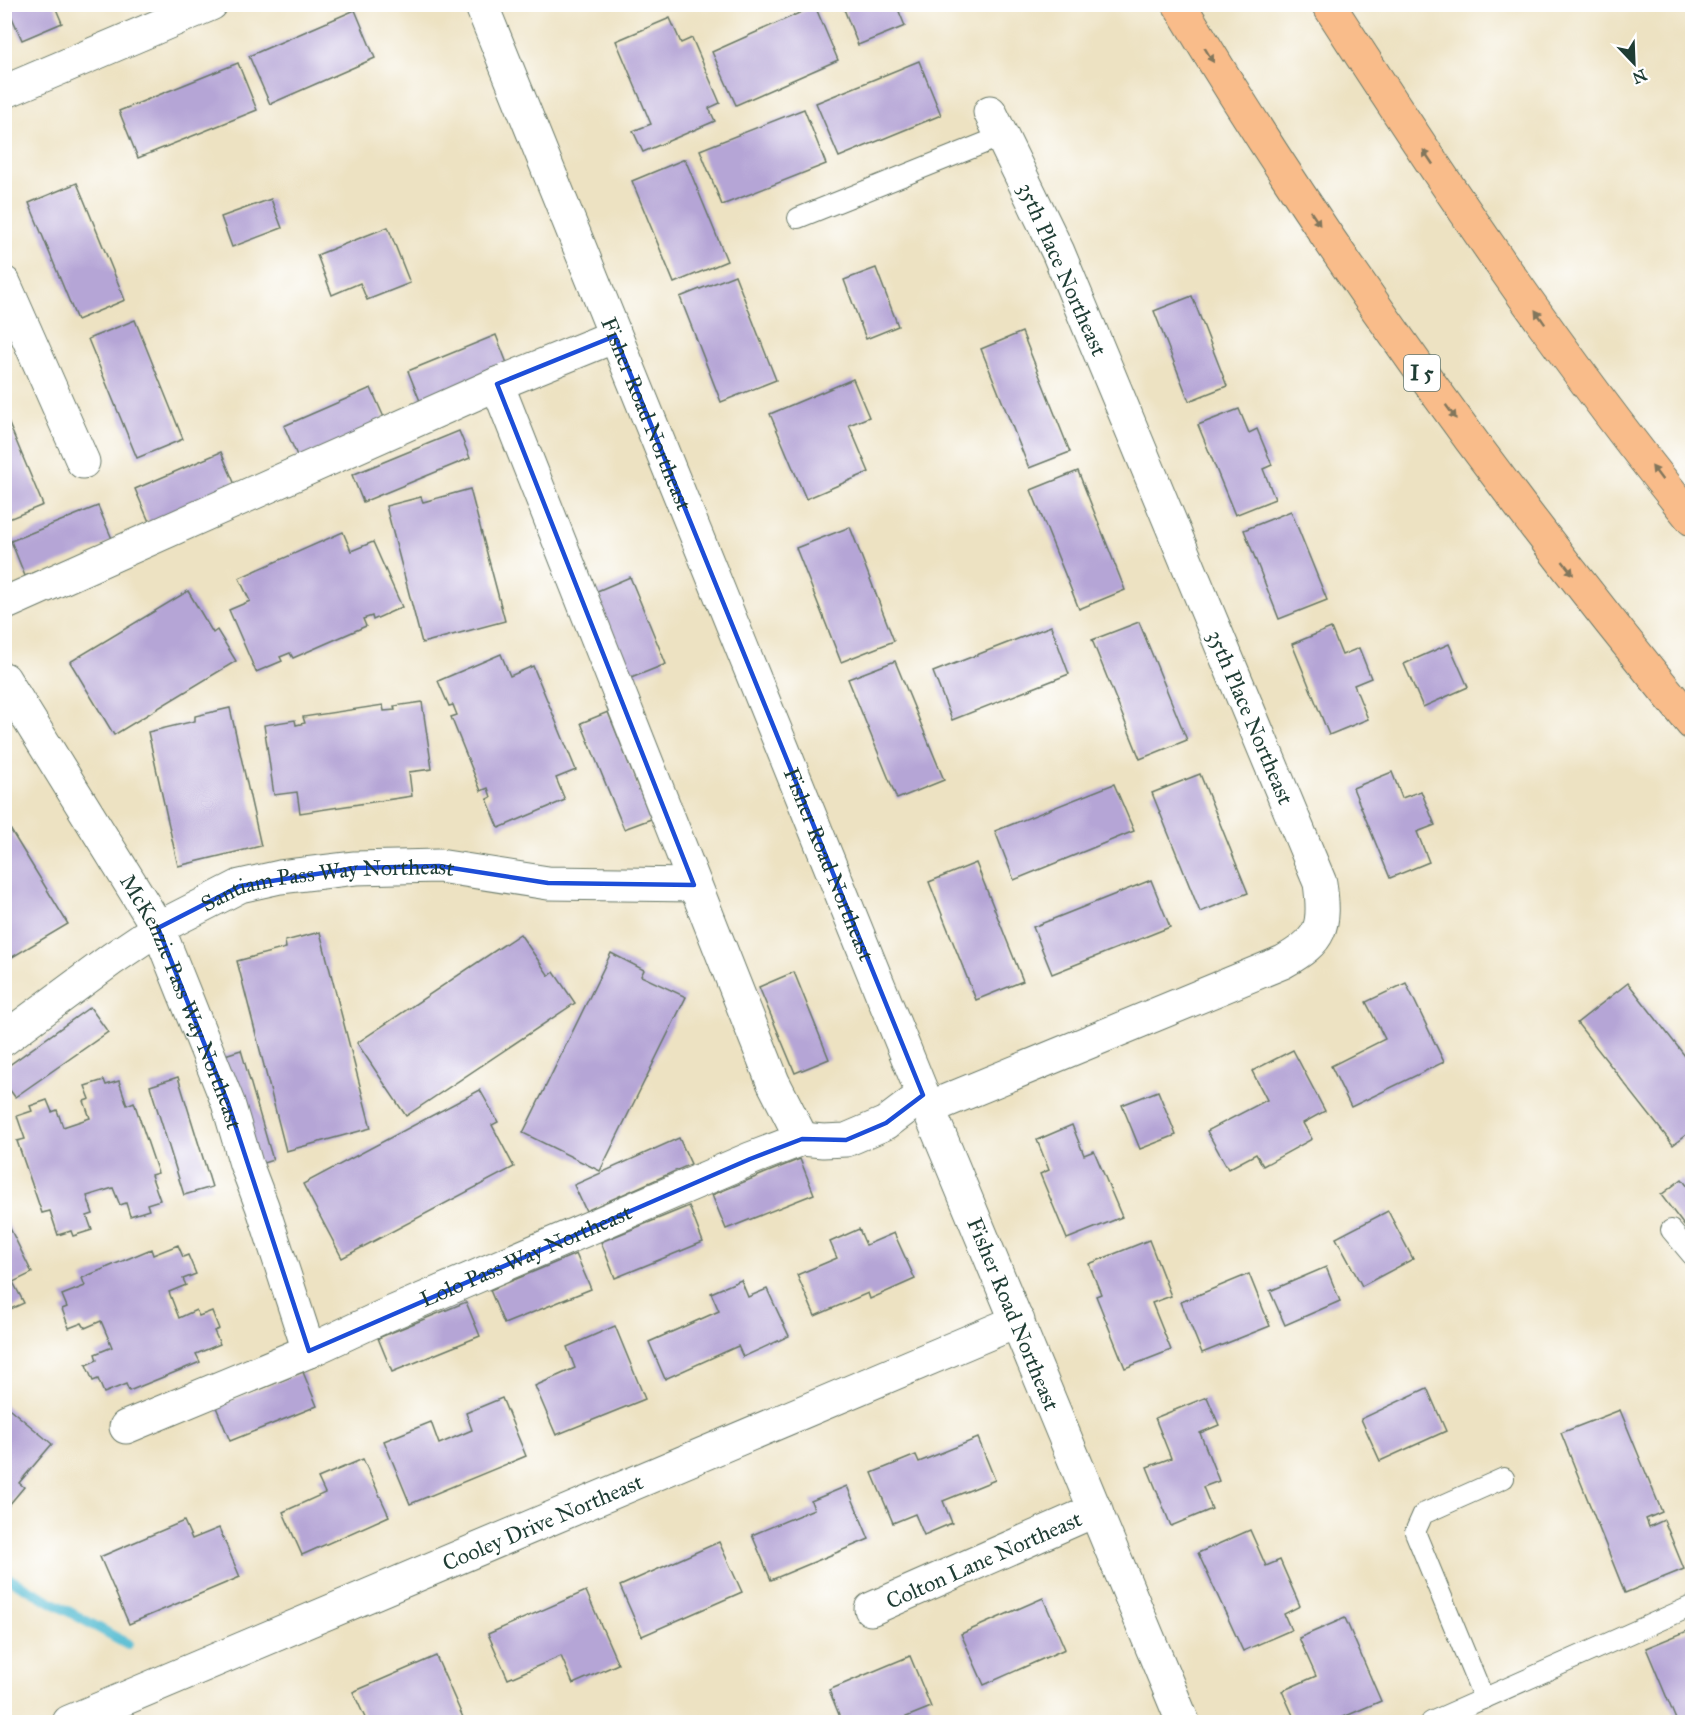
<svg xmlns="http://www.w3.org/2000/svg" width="1697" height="1727" font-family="'IM FELL Great Primer',serif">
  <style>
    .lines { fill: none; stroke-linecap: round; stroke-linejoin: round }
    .stream { stroke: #54bcd2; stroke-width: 10 }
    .building { fill: #b5a5d6 }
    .service-casing { stroke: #677766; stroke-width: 22 }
    .minor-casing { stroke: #677766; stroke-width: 35 }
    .tertiary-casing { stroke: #677766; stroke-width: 35 }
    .motorway-casing { stroke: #677766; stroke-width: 35 }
    .service { stroke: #fff; stroke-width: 20 }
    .minor { stroke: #fff; stroke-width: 33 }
    .tertiary { stroke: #fff; stroke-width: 33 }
    .motorway { stroke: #f9bc8a; stroke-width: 33 }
    .oneway { fill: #81765b }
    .marked { fill: none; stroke: #1d4ed8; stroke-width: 4.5; stroke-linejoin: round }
    .labels { text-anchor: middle; stroke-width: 4.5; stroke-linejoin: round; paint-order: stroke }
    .shield { fill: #fff; stroke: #627771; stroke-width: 1.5 }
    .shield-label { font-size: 21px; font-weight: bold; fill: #1f3d34 }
    .street-label { font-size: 22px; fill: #1f3d34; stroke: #fff }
  </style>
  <rect width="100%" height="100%" fill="#fff"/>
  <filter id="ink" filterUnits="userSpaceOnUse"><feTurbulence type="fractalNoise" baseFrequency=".0167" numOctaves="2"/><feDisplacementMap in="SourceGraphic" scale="12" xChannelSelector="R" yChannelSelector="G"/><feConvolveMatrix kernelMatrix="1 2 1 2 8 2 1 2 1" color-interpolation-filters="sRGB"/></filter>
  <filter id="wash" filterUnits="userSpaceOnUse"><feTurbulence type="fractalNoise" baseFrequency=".008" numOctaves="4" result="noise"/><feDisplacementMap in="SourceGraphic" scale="24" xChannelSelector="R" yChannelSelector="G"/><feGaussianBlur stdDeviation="1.35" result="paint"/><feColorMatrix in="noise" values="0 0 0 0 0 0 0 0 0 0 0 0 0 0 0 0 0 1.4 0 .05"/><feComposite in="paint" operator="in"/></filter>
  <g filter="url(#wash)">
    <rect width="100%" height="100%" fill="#ede2c2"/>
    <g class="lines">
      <!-- stream -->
      <polyline class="stream" points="4,1576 128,1644"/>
    </g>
    <g id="blocks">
      <!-- building -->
      <g class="building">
        <polygon points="6,4 54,4 62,23 22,40"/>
        <polygon points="842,4 896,4 905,26 858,45"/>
        <polygon points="815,6 838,60 736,105 712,52"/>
        <polygon points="355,10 375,58 270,104 249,56"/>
        <polygon points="670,18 681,43 692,38 720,103 709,108 715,121 643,152 633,131 651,124 616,41"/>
        <polygon points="919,61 941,115 839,157 816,103"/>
        <polygon points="238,63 257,110 138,158 119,111"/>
        <polygon points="804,109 826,164 722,205 700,150"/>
        <polygon points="685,159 727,261 674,283 632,181"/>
        <polygon points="77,183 125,300 77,320 29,203"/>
        <polygon points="271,199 282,228 232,247 221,217"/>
        <polygon points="388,227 410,283 367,300 360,283 332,295 317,255"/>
        <polygon points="876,268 898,326 866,339 844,280"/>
        <polygon points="735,275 776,380 721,402 680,297"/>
        <polygon points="1192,296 1227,386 1189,401 1154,311"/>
        <polygon points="135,320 183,439 137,458 88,339"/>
        <polygon points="1022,332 1070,452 1029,468 981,349"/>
        <polygon points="496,335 510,371 422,406 408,371"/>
        <polygon points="853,379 869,417 849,425 869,472 806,499 770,414"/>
        <polygon points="371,388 386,422 299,460 284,426"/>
        <polygon points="1239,409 1249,433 1257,429 1272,465 1263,469 1275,499 1235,515 1198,425"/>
        <polygon points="4,412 43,505 4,521"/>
        <polygon points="459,431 470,458 363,502 352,475"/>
        <polygon points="221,452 236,487 150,524 135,489"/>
        <polygon points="1078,471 1125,590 1079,609 1031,490"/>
        <polygon points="470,489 505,621 422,643 386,506 421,497 423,502"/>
        <polygon points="98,506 113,541 25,576 11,541"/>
        <polygon points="1291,511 1327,600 1279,619 1244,530"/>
        <polygon points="850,527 894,641 841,662 796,548"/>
        <polygon points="343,532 351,551 373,542 402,607 373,620 372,616 363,619 366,626 293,658 290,653 280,657 282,661 256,672 229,610 250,601 239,578"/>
        <polygon points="630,577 666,664 631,678 595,592"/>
        <polygon points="188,591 213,633 217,630 236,661 114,735 70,662"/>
        <polygon points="1139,622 1187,740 1140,759 1092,640"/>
        <polygon points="1051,626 1069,674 952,720 933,672"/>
        <polygon points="1331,628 1342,655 1359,648 1371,678 1354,685 1368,719 1329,735 1292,644"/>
        <polygon points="1449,644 1468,687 1423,707 1404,664"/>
        <polygon points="501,654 510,676 533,666 576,770 556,778 565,800 499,828 487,799 491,797 488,788 481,791 451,717 457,715 453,705 449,706 438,681"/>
        <polygon points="895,661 944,780 897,799 848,679"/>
        <polygon points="422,702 432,769 409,772 412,796 300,813 297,792 274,795 264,725 295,720 296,725 305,723 303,717 383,705 384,711 395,710 394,706"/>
        <polygon points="230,708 261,846 178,866 148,732 195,721 195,716"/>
        <polygon points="608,712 651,819 624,829 581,723"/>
        <polygon points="1392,772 1402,798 1421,791 1435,825 1417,832 1429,862 1390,878 1353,788"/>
        <polygon points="1200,774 1248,893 1200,912 1152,793"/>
        <polygon points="1114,784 1134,831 1014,880 995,831"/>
        <polygon points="4,819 68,924 4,962"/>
        <polygon points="976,863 1023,981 976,1000 929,882"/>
        <polygon points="1151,880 1170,927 1052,974 1033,927"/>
        <polygon points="320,932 371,1128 286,1151 237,961 286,948 285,941"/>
        <polygon points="520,934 549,976 554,972 575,1003 406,1116 357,1043"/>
        <polygon points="611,953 644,970 641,976 686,997 600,1171 523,1133"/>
        <polygon points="794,972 829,1059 795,1073 759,987"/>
        <polygon points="1406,983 1444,1062 1351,1107 1331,1066 1385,1039 1366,1002"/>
        <polygon points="1628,983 1692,1065 1692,1130 1673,1145 1577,1023"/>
        <polygon points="90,1007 108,1032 15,1097 4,1082 4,1069"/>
        <polygon points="241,1050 273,1160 244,1169 212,1059"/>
        <polygon points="1293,1050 1325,1111 1303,1123 1312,1139 1263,1166 1256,1154 1228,1169 1207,1131 1267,1100 1252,1071"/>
        <polygon points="178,1077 212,1187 184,1195 150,1086"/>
        <polygon points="104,1080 106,1085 119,1081 127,1105 134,1102 158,1173 151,1175 160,1200 147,1204 149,1210 130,1216 126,1203 120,1205 113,1188 87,1196 93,1214 87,1216 92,1230 73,1236 71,1231 58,1235 50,1211 42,1213 17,1141 25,1139 17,1116 32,1111 30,1106 47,1100 52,1112 57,1110 63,1127 90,1118 84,1101 90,1099 85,1086"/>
        <polygon points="480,1090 498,1122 492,1125 514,1167 342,1258 303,1184"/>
        <polygon points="1158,1091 1176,1135 1140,1149 1122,1105"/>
        <polygon points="1072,1125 1084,1155 1094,1151 1122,1217 1067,1239 1040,1174 1049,1170 1037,1140"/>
        <polygon points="679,1138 691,1164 586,1211 574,1185"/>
        <polygon points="800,1159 814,1194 726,1229 712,1195"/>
        <polygon points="1682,1179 1692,1192 1692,1236 1661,1195"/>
        <polygon points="689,1206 703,1242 615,1278 601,1242"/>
        <polygon points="1388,1211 1413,1259 1362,1286 1336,1238"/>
        <polygon points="4,1216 32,1273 13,1282 24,1303 4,1312"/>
        <polygon points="859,1229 866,1245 894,1233 915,1279 870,1299 868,1293 815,1316 797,1275 837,1258 830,1242"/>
        <polygon points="1149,1240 1171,1296 1152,1303 1171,1350 1125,1368 1096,1296 1101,1294 1089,1264"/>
        <polygon points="178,1245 183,1257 188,1255 196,1274 183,1279 186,1285 169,1292 179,1318 196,1310 199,1316 212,1311 219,1329 214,1331 220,1344 196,1354 200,1362 129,1391 126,1384 104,1393 98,1379 93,1381 86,1365 97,1360 95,1354 112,1347 101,1321 85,1328 82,1323 69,1328 62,1309 67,1307 62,1295 85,1286 82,1278 151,1249 153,1255"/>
        <polygon points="576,1254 591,1289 504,1324 490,1290"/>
        <polygon points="1326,1267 1340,1301 1285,1325 1270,1291"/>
        <polygon points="1249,1274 1270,1326 1202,1353 1181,1302"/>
        <polygon points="741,1280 748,1297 767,1289 789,1336 743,1357 738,1346 665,1379 649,1342 719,1311 711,1293"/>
        <polygon points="466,1302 480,1336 392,1372 378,1338"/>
        <polygon points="615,1326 645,1399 556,1435 535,1386 575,1368 567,1347"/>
        <polygon points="303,1372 317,1406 230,1441 216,1407"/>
        <polygon points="1427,1388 1446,1431 1380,1461 1361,1419"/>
        <polygon points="1207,1397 1219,1425 1200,1433 1219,1481 1203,1487 1212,1509 1171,1526 1147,1467 1171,1458 1155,1418"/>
        <polygon points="502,1398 526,1456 410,1504 384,1441 431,1422 439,1444 472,1430 466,1413"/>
        <polygon points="4,1404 52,1444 19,1483 24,1487 4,1511"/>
        <polygon points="1620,1410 1662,1512 1646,1519 1649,1527 1664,1520 1684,1569 1625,1593 1561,1433"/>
        <polygon points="978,1438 995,1480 943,1501 952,1523 924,1535 915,1514 893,1523 872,1473 916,1455 919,1462"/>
        <polygon points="363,1459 389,1516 302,1555 283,1512 325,1493 318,1478"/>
        <polygon points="847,1486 869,1539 771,1580 752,1535 814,1509 811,1501"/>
        <polygon points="184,1521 192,1539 219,1528 240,1577 129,1624 100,1557"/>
        <polygon points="1250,1530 1266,1566 1280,1560 1300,1606 1284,1614 1291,1630 1243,1651 1198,1553"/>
        <polygon points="719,1542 742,1592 642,1636 620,1586"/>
        <polygon points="586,1591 618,1664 573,1684 561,1656 508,1679 488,1634"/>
        <polygon points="1043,1598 1065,1649 984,1685 961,1634"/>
        <polygon points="1345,1618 1381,1701 1332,1722 1296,1722 1282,1691 1316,1676 1299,1638"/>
        <polygon points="1692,1629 1692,1722 1677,1722 1646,1648"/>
        <polygon points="436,1656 465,1722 367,1722 353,1692"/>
        <polygon points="910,1656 931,1707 894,1722 842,1722 829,1690"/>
      </g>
    </g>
  </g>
  <g filter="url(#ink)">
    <use href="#blocks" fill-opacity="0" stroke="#677766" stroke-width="1.5"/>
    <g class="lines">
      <!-- service casing -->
      <g class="service-casing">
        <g id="service">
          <polyline points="798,218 1002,136"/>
          <polyline points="1671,1230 1692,1255"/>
          <polyline points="1484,1699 1415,1532 1423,1514 1504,1478"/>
          <polyline points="1431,1722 1692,1606"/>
        </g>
      </g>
      <!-- minor casing -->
      <g class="minor-casing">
        <g id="minor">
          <polyline points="4,92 211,4"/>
          <polyline points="4,283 83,462"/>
          <polyline points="497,384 773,1082 802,1139"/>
          <polyline points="4,604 497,384 615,336"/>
          <path id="s1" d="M4 679 158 928 228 1103 246 1164 262 1206 309 1351"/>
          <path id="s2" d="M4 1039 112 959 158 928 240 886 280 877 355 868 439 866 548 883 694 885"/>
          <path d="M929 1108 1283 962C1322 940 1326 927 1320 883L1058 252 990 112"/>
          <path id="s3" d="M126 1427 309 1351 382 1317 750 1159 802 1139 823 1141 846 1140 886 1123 923 1095"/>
          <path id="s4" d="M871 1609 1096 1510"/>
          <path id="s5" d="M69 1722 1018 1321"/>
        </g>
      </g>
      <!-- tertiary casing -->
      <g class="tertiary-casing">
        <g id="tertiary">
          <path id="s6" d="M481 4 923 1095 1183 1722"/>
        </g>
      </g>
      <!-- motorway casing -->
      <g class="motorway-casing">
        <g id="motorway">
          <path d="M1179 4C1331 257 1505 496 1692 723"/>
          <path d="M1328 4C1442 181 1560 356 1692 519"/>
        </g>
      </g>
      <!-- service -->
      <use href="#service" class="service"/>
      <!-- minor -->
      <use href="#minor" class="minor"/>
      <!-- tertiary -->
      <use href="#tertiary" class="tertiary"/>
      <!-- motorway -->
      <use href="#motorway" class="motorway"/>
    </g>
    <!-- one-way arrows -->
    <defs><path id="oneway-solid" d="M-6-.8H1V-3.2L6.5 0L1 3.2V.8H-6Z" transform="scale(1.5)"/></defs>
    <g class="oneway">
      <use href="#oneway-solid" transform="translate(1209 55) rotate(59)"/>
      <use href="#oneway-solid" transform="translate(1428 157) rotate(-124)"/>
      <use href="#oneway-solid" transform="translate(1315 218) rotate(56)"/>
      <use href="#oneway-solid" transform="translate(1540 317) rotate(-125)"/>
      <use href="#oneway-solid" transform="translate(1451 412) rotate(54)"/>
      <use href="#oneway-solid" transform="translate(1657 473) rotate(-127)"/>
      <use href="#oneway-solid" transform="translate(1568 568) rotate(52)"/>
    </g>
  </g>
  <!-- marked area -->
  <path class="marked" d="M615 336 923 1095 886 1123 846 1140 802 1139 750 1159 309 1351 228 1103 158 928 240 886 355 868 439 866 548 883 694 885 497 384Z"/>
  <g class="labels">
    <!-- shield labels -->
    <rect class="shield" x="1404" y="355" width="36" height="36" rx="4.5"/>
    <g class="shield-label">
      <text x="1422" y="380">I 5</text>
    </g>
    <!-- street labels -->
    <g class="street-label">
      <text transform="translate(1063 269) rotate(66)" y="8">35th Place Northeast</text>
      <text dy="8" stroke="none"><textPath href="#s6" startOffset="442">Fisher Road Northeast</textPath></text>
      <text transform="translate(1251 717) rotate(67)" y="8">35th Place Northeast</text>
      <text dy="8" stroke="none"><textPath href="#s6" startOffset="928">Fisher Road Northeast</textPath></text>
      <text dy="8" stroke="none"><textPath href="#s2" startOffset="369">Santiam Pass Way Northeast</textPath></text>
      <text dy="8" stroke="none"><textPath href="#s1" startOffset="370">McKenzie Pass Way Northeast</textPath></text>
      <text dy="8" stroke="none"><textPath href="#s3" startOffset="435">Lolo Pass Way Northeast</textPath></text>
      <text dy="8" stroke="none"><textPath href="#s6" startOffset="1414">Fisher Road Northeast</textPath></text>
      <text dy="8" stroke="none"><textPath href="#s5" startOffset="514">Cooley Drive Northeast</textPath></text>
      <text dy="8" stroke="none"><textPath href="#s4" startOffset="123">Colton Lane Northeast</textPath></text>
    </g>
  </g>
  <!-- margin -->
  <rect width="1697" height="1727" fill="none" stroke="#fff" stroke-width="24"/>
  <!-- north arrow -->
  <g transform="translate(1634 63) rotate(157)" stroke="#ffffff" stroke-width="4.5" paint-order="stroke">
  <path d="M0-4.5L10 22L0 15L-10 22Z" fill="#1f3d34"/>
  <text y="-9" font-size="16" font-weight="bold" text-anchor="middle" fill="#1f3d34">N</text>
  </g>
</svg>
